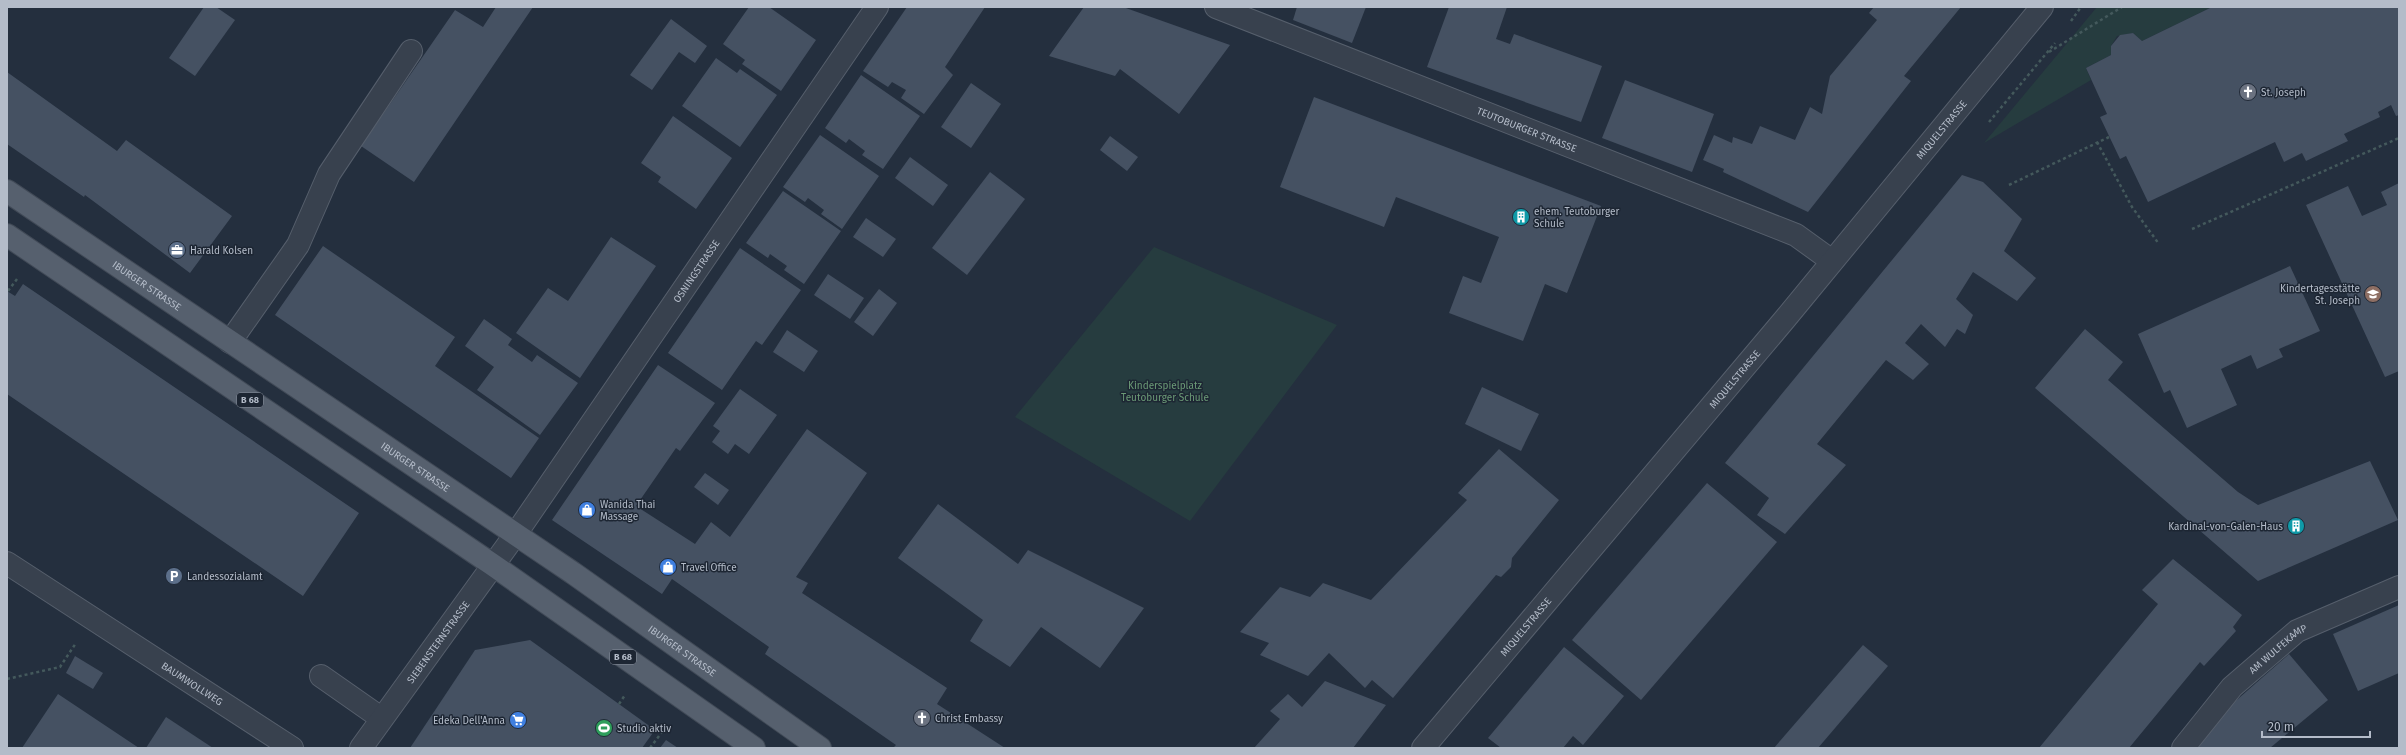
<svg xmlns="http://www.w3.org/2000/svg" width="2406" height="755" font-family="'Fira Sans',sans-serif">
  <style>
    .green { fill: #263c3f }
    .building { fill: #455162 }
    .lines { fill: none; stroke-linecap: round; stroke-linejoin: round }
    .minor-casing { stroke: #565f6c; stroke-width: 24 }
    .major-casing { stroke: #414a57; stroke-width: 24 }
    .path { stroke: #44595c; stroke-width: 2.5; stroke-dasharray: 3 3; stroke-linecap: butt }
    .minor { stroke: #38414e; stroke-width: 22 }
    .major { stroke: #56606e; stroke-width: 22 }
    .labels { text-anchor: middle; stroke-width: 3; stroke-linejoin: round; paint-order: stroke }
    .shield { fill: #1d2633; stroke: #878f9c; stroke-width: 1 }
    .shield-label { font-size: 9px; font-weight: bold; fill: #b4bcc9 }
    .poi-label { font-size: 10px; fill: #b4bcc9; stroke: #1d2633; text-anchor: start }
    .street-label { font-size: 10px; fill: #b4bcc9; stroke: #1d2633 }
    .park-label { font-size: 10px; fill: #6b9a76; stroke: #1d2633 }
  </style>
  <rect width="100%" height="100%" fill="#242f3e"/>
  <!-- green -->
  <g class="green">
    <polygon points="2097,7 2212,7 2142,41 2133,33 2117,36 2111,46 2111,55 2086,68 2091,80 1984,143"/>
    <polygon points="1154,247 1337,325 1190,521 1015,417"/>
  </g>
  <!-- building -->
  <g class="building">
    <polygon points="204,7 216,7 235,20 195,76 169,58"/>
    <polygon points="496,7 533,7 414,182 361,146 455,10 483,27"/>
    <polygon points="749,7 769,7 816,40 781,91 742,64 745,60 723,44"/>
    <polygon points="907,7 985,7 945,67 953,75 924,114 901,98 906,90 892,82 888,87 863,71"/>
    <polygon points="1084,7 1123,7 1230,45 1179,114 1120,69 1115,76 1049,56"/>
    <polygon points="1297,7 1366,7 1352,43 1293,20"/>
    <polygon points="1449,7 1507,7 1496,39 1510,44 1514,34 1602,66 1581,122 1427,67"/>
    <polygon points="1874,7 1961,7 1904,76 1911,81 1808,212 1723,172 1724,169 1703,160 1714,135 1732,143 1733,137 1752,144 1760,126 1795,140 1810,107 1822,114 1830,76 1877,20 1869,13"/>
    <polygon points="2212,7 2399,7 2399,115 2396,116 2391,105 2378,112 2380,117 2344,134 2348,141 2306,161 2302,153 2284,162 2275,142 2148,202 2126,156 2120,159 2100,117 2107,114 2086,68 2111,55 2111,46 2120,35 2133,33 2142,41"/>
    <polygon points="671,19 707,46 695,63 679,52 652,90 630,75"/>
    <polygon points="716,58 737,73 740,69 777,95 740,147 682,106"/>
    <polygon points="7,72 117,151 126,140 232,216 190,273 85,195 84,197 7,144"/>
    <polygon points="861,75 920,116 883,169 862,155 865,151 849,139 846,143 825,128"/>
    <polygon points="1625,80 1714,114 1692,172 1602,138"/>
    <polygon points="971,83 1001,104 971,148 941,127"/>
    <polygon points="1314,97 1601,206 1567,293 1545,284 1523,341 1449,313 1463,276 1481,283 1499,237 1396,197 1384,227 1280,187"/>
    <polygon points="673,116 732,158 696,209 658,182 661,177 641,163"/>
    <polygon points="820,135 879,176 842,229 821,214 824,210 808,198 805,202 783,187"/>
    <polygon points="1110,136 1138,157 1127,171 1100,150"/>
    <polygon points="910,157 948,185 933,206 895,178"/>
    <polygon points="990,172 1025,199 967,275 932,248"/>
    <polygon points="1962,175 1983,182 2022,219 2004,251 2036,278 2017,301 1973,272 1956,299 1973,315 1965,334 1957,329 1945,347 1921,324 1905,343 1929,364 1913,380 1886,360 1817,444 1846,465 1785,534 1757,515 1769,498 1725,463"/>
    <polygon points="2399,183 2399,371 2385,377 2306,205 2348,186 2362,216 2387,205 2381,192"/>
    <polygon points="783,191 841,231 804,284 784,270 787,266 770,254 768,258 746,243"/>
    <polygon points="866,218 896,239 883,257 853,237"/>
    <polygon points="611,237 656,266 580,378 516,333 548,288 568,301"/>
    <polygon points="323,246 455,337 435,366 539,438 511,478 275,315"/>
    <polygon points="740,248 801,290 762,345 756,341 722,390 668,353"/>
    <polygon points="2290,266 2320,331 2279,349 2283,357 2257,369 2251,355 2221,369 2237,405 2187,428 2170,390 2164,393 2138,334"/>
    <polygon points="828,274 864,298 850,319 814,295"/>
    <polygon points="23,284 359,513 303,596 7,394 7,291 15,296"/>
    <polygon points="879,289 897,303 873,336 854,322"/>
    <polygon points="484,319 512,339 508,345 532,362 537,355 578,383 540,435 477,390 494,367 465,346"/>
    <polygon points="2085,329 2123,362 2108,380 2238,492 2258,505 2370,461 2398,520 2258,581 2035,388"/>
    <polygon points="787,330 818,351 804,372 773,352"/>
    <polygon points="658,365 715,403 680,451 676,448 636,506 695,544 711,522 730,537 807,429 867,473 796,577 808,583 802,593 947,688 937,704 1005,748 893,748 896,745 765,654 769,647 672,579 662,594 552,520"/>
    <polygon points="1482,387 1539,414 1521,451 1465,424"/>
    <polygon points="740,389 777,415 749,454 735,444 728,454 712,442 720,431 713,426"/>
    <polygon points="1499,449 1559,500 1512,558 1511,567 1501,577 1496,575 1393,698 1372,680 1365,688 1329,653 1308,676 1260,655 1269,643 1240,632 1280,587 1310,597 1323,583 1371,600 1467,500 1458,493"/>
    <polygon points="705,473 729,490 718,505 694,487"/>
    <polygon points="1707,483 1777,542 1641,700 1572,640"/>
    <polygon points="938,504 1018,564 1028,550 1144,608 1100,668 1041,627 1010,667 970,641 983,620 898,558"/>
    <polygon points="2173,559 2242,615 2233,627 2236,631 2204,666 2200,662 2129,748 2039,748 2158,604 2142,590"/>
    <polygon points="2399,605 2399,673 2358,691 2333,634"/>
    <polygon points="530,640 655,730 642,748 410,748 475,650"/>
    <polygon points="1863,645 1888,666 1818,748 1774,748"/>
    <polygon points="1564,647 1624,696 1583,745 1573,736 1563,748 1501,748 1488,738"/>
    <polygon points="2289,654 2328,700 2270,748 2196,748 2231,705"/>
    <polygon points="75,656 103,673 93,689 66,673"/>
    <polygon points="1325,681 1386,705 1353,748 1254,748 1280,719 1270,711 1288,694 1302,707"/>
    <polygon points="58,694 139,748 22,748"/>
    <polygon points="166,717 213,748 146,748"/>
    <polygon points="666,740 678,748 660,748"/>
  </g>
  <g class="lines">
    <!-- minor casing -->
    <g class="minor-casing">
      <g id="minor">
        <path id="s1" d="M1216 7 1796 235 1832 261"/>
        <polyline points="230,342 298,245 329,174 411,51"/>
        <path id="s2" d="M7 563 292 748"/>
        <polyline points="321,676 381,718"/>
        <path id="s3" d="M361 748 515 535 877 7"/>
        <path id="s4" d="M1423 748 1785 319 2042 7"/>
        <path id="s5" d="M2183 748 2232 687 2297 631 2399 587"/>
      </g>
    </g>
    <!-- major casing -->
    <g class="major-casing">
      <g id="major">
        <path id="s6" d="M7 191 573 573 820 748"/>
        <polyline points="7,235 493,565 754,748"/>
      </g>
    </g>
    <!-- path -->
    <g class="path">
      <polyline points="2071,21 2081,7"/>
      <polyline points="2049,52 2122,7"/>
      <polyline points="1989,122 2055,43"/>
      <polyline points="2097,142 2132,207 2159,244"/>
      <polyline points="2009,185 2109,137"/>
      <polyline points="2192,229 2399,138"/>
      <polyline points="8,291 17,279"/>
      <polyline points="7,679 60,667 76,643"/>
      <polyline points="619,704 625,695"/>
      <polyline points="650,748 668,724"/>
    </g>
    <!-- minor -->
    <use href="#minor" class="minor"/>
    <!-- major -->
    <use href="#major" class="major"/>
  </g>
  <!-- icons -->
  <defs>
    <g id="church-disc" transform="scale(0.9)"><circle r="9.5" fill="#6b7280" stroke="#1d2633"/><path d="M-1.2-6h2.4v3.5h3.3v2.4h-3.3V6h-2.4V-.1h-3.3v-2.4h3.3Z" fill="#fff"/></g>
    <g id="building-disc" transform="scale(0.9)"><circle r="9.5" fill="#0f9aa8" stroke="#1d2633"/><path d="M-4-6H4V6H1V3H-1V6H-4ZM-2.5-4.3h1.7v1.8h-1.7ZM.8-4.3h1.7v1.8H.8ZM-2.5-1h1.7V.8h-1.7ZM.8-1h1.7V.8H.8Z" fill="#fff"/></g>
    <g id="office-disc" transform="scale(0.9)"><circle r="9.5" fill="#5c6f8a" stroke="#1d2633"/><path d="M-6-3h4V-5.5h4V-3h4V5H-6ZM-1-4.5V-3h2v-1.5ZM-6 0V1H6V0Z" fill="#fff"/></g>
    <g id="school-disc" transform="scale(0.9)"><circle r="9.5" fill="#8d6e63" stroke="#1d2633"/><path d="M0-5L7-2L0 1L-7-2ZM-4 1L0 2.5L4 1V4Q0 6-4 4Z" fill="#fff"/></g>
    <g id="shop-disc" transform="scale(0.9)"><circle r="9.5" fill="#3f7fe0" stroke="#1d2633"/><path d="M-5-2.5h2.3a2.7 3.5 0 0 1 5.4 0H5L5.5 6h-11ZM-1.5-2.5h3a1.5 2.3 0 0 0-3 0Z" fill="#fff"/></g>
    <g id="parking-disc" transform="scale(0.9)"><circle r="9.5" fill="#5c6f8a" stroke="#1d2633"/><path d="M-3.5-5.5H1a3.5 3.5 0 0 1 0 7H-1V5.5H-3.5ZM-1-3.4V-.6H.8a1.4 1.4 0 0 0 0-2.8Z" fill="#fff"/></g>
    <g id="supermarket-disc" transform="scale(0.9)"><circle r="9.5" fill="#3f7fe0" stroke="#1d2633"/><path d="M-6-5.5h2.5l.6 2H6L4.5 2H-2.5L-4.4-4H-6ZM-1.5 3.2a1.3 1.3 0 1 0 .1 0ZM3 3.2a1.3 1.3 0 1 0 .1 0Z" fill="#fff"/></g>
    <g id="stadium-disc" transform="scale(0.9)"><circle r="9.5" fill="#2e9e5b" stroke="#1d2633"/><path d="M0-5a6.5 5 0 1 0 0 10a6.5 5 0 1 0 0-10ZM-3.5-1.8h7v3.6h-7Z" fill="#fff"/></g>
  </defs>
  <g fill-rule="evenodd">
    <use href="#church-disc" x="2248" y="92"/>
    <use href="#building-disc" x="1521" y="217"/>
    <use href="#office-disc" x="177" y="250"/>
    <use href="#school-disc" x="2373" y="294"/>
    <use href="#shop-disc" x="587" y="510"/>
    <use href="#building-disc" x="2296" y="526"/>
    <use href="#shop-disc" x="668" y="567"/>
    <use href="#parking-disc" x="174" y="576"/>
    <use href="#church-disc" x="922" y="718"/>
    <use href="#supermarket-disc" x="518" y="720"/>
    <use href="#stadium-disc" x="604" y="728"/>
  </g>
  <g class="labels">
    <!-- shield labels -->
    <g class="shield">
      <rect x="237" y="393" width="26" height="14" rx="3"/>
      <rect x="610" y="650" width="26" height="14" rx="3"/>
    </g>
    <g class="shield-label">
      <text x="250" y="403">B 68</text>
      <text x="623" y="660">B 68</text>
    </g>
    <!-- poi labels -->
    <g class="poi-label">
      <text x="2261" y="96">St. Joseph</text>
      <text x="1534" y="215">ehem. Teutoburger<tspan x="1534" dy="12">Schule</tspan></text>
      <text x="190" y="254">Harald Kolsen</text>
      <text x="2360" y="292" text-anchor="end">Kindertagesstätte<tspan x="2360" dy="12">St. Joseph</tspan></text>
      <text x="600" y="508">Wanida Thai<tspan x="600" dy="12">Massage</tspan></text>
      <text x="2283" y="530" text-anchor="end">Kardinal-von-Galen-Haus</text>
      <text x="681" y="571">Travel Office</text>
      <text x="187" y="580">Landessozialamt</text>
      <text x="935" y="722">Christ Embassy</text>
      <text x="505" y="724" text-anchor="end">Edeka Dell'Anna</text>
      <text x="617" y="732">Studio aktiv</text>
    </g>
    <!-- street labels -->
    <g class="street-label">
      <text dy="4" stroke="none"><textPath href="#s1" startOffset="334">TEUTOBURGER STRASSE</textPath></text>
      <text dy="4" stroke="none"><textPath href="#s4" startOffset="807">MIQUELSTRASSE</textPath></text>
      <text dy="4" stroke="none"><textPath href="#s3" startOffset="583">OSNINGSTRASSE</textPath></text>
      <text dy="4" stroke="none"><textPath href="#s6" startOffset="169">IBURGER STRASSE</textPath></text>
      <text dy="4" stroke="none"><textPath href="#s4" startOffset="483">MIQUELSTRASSE</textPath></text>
      <text dy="4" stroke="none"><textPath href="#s6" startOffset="493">IBURGER STRASSE</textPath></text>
      <text dy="4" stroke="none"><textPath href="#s4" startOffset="159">MIQUELSTRASSE</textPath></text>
      <text dy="4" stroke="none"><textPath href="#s3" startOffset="131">SIEBENSTERNSTRASSE</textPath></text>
      <text dy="4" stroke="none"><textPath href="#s6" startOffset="817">IBURGER STRASSE</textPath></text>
      <text dy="4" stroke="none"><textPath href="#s5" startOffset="138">AM WULFEKAMP</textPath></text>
      <text dy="4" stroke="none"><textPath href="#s2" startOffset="221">BAUMWOLLWEG</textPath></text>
    </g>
    <!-- park labels -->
    <g class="park-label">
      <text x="1165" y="389">Kinderspielplatz<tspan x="1165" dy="12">Teutoburger Schule</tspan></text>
    </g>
  </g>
  <!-- border -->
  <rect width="2406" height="755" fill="none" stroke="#b4bcc9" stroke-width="16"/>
  <!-- scale -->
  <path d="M2262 731v6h108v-6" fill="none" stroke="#b4bcc9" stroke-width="2"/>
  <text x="2268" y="731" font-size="12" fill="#b4bcc9" stroke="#1d2633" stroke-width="3" paint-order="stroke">20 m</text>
</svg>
